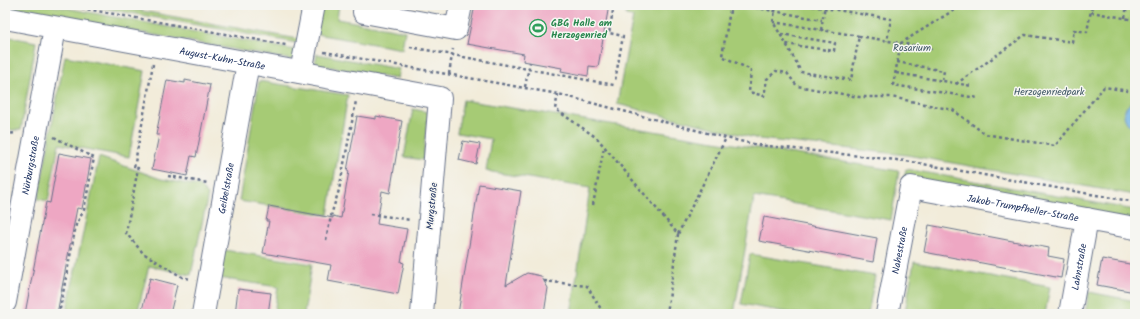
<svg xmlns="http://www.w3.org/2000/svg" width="1140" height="319" font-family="Kalam,sans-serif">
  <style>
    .green { fill: #a6cb75; stroke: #607d6a }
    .water { fill: #71b2e5; stroke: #4670a2 }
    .building { fill: #eea7c3 }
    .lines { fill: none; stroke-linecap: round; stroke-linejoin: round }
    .minor-casing { stroke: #667189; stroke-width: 24 }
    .path { stroke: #667189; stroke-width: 2.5; stroke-dasharray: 3 3; stroke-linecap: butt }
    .minor { stroke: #fff; stroke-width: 22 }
    .labels { text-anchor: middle; stroke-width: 3; stroke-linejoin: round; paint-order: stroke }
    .leisure-label { font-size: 10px; font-weight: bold; fill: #27864d; stroke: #f6f6f2; text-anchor: start }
    .park-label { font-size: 10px; fill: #3e5664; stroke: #f6f6f2 }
    .street-label { font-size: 10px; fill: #1b2f5e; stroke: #f6f6f2 }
  </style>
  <rect width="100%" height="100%" fill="#f6f6f2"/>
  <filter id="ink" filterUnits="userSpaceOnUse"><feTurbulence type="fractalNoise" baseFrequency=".025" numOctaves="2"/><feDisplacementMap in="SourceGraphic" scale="8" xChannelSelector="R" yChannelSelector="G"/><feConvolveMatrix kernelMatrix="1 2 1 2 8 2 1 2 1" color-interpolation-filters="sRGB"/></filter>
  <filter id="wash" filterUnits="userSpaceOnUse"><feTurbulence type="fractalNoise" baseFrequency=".012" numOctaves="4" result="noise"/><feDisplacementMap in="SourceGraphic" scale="16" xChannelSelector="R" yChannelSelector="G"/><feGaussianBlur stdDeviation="0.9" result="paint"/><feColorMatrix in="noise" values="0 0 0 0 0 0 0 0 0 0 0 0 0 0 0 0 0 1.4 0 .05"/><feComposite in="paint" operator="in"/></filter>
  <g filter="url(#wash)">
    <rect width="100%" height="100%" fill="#f2ecda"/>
    <!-- green -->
    <g class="green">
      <polygon points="5,5 49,5 295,50 293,60 5,8"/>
      <polygon points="86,5 109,5 298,39 297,43"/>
      <polygon points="321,5 339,5 337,19 405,31 402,49 316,34"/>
      <polygon points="627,5 1135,5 1135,195 907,155 759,139 617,104 633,17 626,15"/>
      <polygon points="5,36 36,42 21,130 5,130"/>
      <polygon points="317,54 399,69 397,79 315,64"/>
      <polygon points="65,56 145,71 129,157 59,144 48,201 38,199"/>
      <polygon points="259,81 348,95 328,215 239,201"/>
      <polygon points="463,100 899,171 891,220 754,197 734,314 571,314 590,188 486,171 491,139 457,133"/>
      <polygon points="413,109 428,112 423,160 404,157"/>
      <polygon points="99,157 161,179 199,186 208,195 191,275 149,266 137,314 66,314"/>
      <polygon points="906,169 1135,210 1135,221 904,180"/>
      <polygon points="224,250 312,264 304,314 274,314 278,287 219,278"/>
      <polygon points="750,254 875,276 868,314 797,314 741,304"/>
      <polygon points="914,262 1050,287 1045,314 916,314 905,312"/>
      <polygon points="1089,292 1135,301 1135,314 1085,314"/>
    </g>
    <!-- water -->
    <path class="water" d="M1135 101V129C1121 122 1120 107 1135 101Z"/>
    <g id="blocks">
      <!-- building -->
      <g class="building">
        <polygon points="475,5 609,5 598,67 589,66 588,76 561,71 562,68 523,61 524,54 467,44"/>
        <polygon points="167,80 185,83 185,80 210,85 196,157 191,156 187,176 152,169 159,135 156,135"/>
        <polygon points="357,116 376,119 376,116 402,121 390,193 382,191 377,224 407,229 401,262 404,263 398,294 328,281 331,265 263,253 269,221 266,221 269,206 333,218 333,216 341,218 349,171 347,171"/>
        <polygon points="463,141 480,144 476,164 459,160"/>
        <polygon points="59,153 91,159 82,209 77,208 57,314 25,314 46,202 50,203"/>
        <polygon points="479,184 521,191 506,285 527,273 541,276 548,288 544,314 458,314"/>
        <polygon points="764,217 877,238 873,262 759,241"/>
        <polygon points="929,225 1049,248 1048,256 1064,259 1061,278 924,252"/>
        <polygon points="1102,259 1135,265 1135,292 1097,285"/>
        <polygon points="150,278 177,285 170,314 141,314"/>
        <polygon points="238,289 271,293 268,314 235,314"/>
      </g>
    </g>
  </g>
  <g filter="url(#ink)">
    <use href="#blocks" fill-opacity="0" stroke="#667189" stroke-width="1"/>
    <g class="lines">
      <!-- minor casing -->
      <g class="minor-casing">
        <g id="minor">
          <polyline points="364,12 456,29 461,5"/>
          <path id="s1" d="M5 18 440 98 422 314"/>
          <polyline points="301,72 314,5"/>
          <path id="s2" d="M5 302 55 28"/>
          <path id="s3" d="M203 314 248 63"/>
          <path id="s4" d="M887 314 911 187 1135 228"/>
          <path id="s5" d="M1070 314 1087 219"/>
        </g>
      </g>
      <!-- path -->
      <g class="path">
        <polyline points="64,5 286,45"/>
        <polyline points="614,5 609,33 623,36 615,81"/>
        <polyline points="731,5 722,56 751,70 749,92 764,96 767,79 776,71 787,73 797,86 859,97 891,97 953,110 985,134 1055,146 1104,87 1135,92"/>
        <polyline points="753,5 752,7 822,20"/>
        <polyline points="806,5 891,19 887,41"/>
        <polyline points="1091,12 1135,20"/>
        <polyline points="1125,18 1127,5"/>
        <polyline points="773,22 859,36 851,80 801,72 789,49 773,22 776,5"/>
        <polyline points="821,30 825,5"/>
        <polyline points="781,34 835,43 834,51 786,44"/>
        <polyline points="859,36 901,43 962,5 981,8 989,5"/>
        <polyline points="410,47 614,85"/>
        <polyline points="932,49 901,43 893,85 978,98"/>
        <polyline points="324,52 558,94 726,138 758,145 906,161 1135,202"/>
        <polyline points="897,62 944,71 942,81"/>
        <polyline points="153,64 134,168 138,168 126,233 143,253 182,277 190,279"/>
        <polyline points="896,73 972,86"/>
        <polyline points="449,74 453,49"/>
        <polyline points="956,84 1025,35 1072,42 1074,30 1087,32 1092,5"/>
        <polyline points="525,87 530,62"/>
        <polyline points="558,94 555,109 597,138 678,234 667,314"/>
        <polyline points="5,134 16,133"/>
        <polyline points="54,137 94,158 84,210 76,225 59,314"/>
        <polyline points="168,176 208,183"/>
        <polyline points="593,205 604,147"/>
        <polyline points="370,214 411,220"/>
        <polyline points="678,234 726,138"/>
        <polyline points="326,240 332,212 339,190 356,101"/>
        <polyline points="544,281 587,286 604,314"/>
      </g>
      <!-- minor -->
      <use href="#minor" class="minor"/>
    </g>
  </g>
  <!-- icons -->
  <defs>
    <g id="stadium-ring" transform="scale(0.9)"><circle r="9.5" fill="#f6f6f2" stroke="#2e9e5b" stroke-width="1.5"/><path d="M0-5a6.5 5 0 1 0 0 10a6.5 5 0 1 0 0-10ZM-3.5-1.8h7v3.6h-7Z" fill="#2e9e5b"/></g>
  </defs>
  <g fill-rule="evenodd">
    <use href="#stadium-ring" x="538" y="28"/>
  </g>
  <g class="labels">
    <!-- leisure labels -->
    <g class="leisure-label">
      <text x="551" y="26">GBG Halle am<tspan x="551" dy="12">Herzogenried</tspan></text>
    </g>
    <!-- park labels -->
    <g class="park-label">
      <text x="912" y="51">Rosarium</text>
      <text x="1049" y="95">Herzogenriedpark</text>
    </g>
    <!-- street labels -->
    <g class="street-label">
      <text dy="4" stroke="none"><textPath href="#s1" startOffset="221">August-Kuhn-Straße</textPath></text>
      <text dy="4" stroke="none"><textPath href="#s2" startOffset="139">Nürburgstraße</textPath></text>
      <text dy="4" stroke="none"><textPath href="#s3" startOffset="128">Geibelstraße</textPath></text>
      <text transform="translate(431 206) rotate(-85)" y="4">Murgstraße</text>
      <text dy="4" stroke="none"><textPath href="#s4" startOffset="243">Jakob-Trumpfheller-Straße</textPath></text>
      <text dy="4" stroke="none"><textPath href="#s4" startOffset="65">Nahestraße</textPath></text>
      <text dy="4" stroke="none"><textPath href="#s5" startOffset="48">Lahnstraße</textPath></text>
    </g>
  </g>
  <!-- margin -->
  <rect width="1140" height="319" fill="none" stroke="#f6f6f2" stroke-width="20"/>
</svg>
